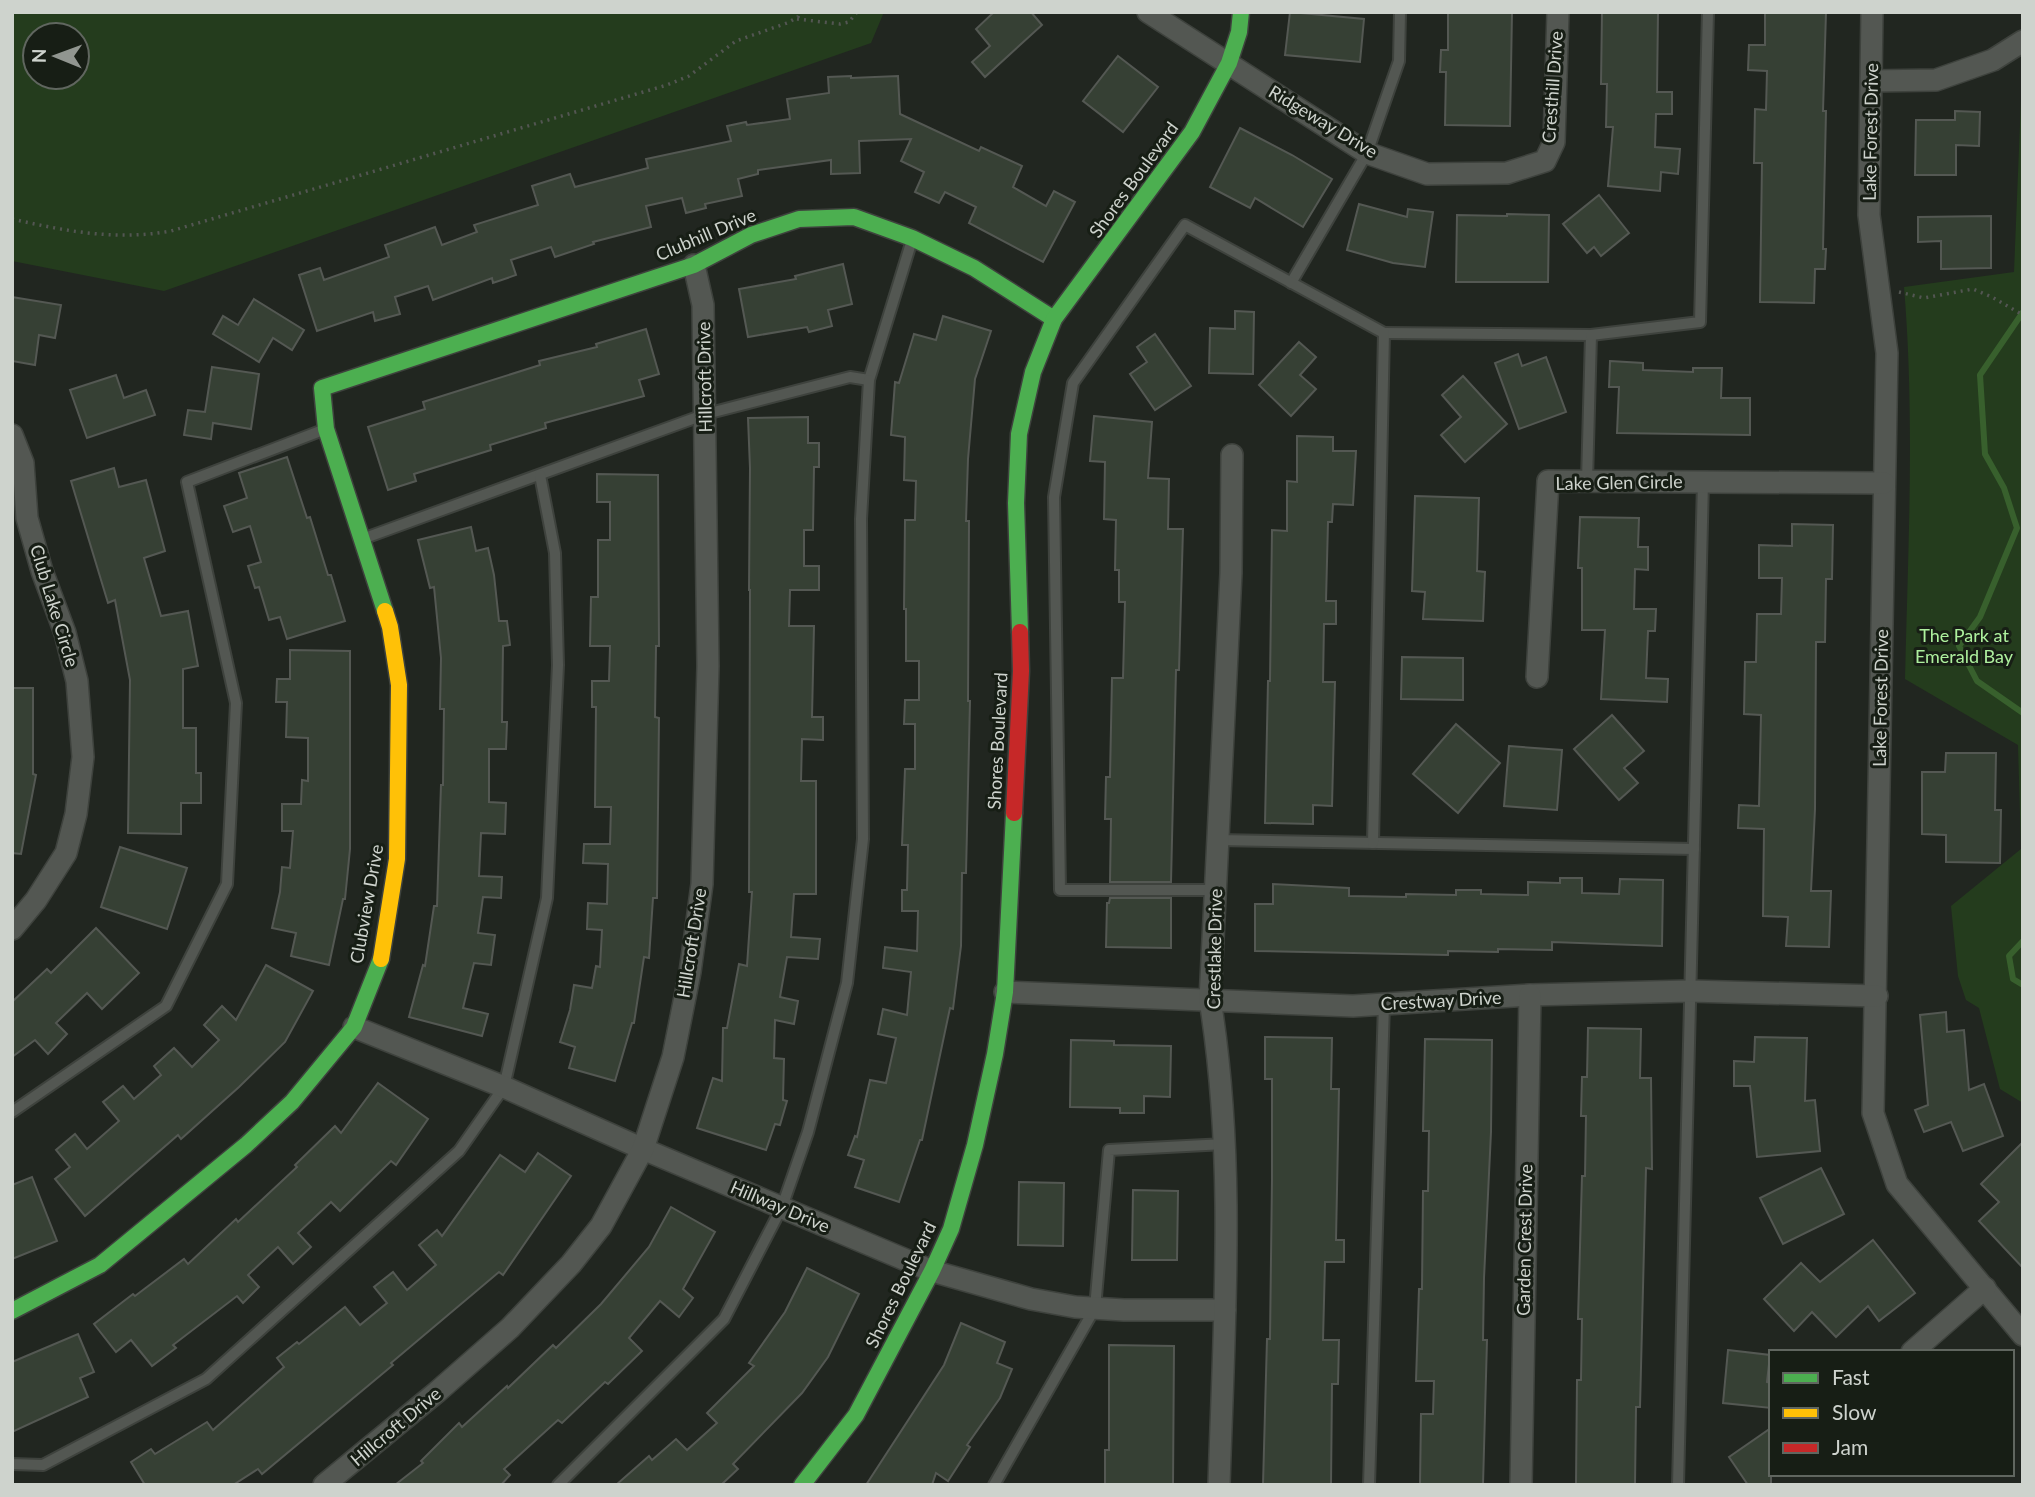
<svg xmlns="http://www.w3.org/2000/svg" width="2035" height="1497" font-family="Lato,sans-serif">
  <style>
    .green { fill: #243c1d; fill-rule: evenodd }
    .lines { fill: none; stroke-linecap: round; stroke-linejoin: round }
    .stream { stroke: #38602d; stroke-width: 6 }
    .building { fill: #364034; stroke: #545853; stroke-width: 2 }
    .lane-casing { stroke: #3e423d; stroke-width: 14 }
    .street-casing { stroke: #3e423d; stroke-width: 24 }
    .fast-casing { stroke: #3e423d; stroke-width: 19 }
    .slow-casing { stroke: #3e423d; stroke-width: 19 }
    .jam-casing { stroke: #3e423d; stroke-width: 19 }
    .path { stroke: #535652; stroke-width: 3.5; stroke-dasharray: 2 5; stroke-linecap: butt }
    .lane { stroke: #535752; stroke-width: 10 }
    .street { stroke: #535752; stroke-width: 21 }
    .fast { stroke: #4caf50; stroke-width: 16 }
    .slow { stroke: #ffc107; stroke-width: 16 }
    .jam { stroke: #c62828; stroke-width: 16 }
    .labels { text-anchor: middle; stroke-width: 6; stroke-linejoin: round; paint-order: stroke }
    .street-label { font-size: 18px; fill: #ced3cd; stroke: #171e15 }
    .park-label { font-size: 18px; fill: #aef09e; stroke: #171e15 }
  </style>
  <rect width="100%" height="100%" fill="#212620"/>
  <!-- green -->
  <g class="green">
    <path d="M12 12H884L871 43 164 291 12 261ZM35 35H77V77H35Z"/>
    <path d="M2022 75H2023V1103L2000 1089 1979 1008 1966 1000 1958 976 1951 906 2021 849 2018 745 1905 679C1908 549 1915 418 1904 287L2014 272Z"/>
  </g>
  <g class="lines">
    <!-- stream -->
    <g class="stream">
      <polyline points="2023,312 1980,375 1985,454 2004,488 2017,528 1980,617 1959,646 1977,681 2023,713"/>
      <polyline points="2023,941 2009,956 2013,979 2023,985"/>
    </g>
  </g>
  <!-- building -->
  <g class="building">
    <polygon points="994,12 1031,12 1042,25 985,77 972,62 990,46 976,29"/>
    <polygon points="1290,12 1364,19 1360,62 1285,55"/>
    <polygon points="1448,12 1512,12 1510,126 1445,125 1446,72 1440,72 1441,50 1448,50"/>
    <polygon points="1602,12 1658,12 1657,92 1672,92 1672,114 1656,114 1655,147 1680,149 1678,174 1661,172 1660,191 1608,186 1613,127 1606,127 1607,84 1601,84"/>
    <polygon points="1765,12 1826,12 1823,111 1826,111 1823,249 1826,249 1825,269 1815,269 1814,303 1760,302 1762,163 1754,163 1755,109 1766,110 1767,71 1748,70 1749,45 1765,45"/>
    <polygon points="1118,56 1158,87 1123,132 1083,101"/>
    <polygon points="851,76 851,78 898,76 900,114 979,151 981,147 1022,166 1013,187 1046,206 1054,191 1075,202 1043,262 969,223 976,207 945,192 939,203 915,192 924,172 901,161 911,139 859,141 860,173 831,174 831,160 758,170 758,174 738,179 742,196 705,204 706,208 686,213 682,198 646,206 651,227 593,242 594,244 555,257 551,247 511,260 516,275 493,283 492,278 433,300 428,286 395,297 400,314 375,321 373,312 317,331 299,275 320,268 324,280 389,257 385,245 435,227 442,245 477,232 474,225 538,205 532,186 570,174 575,187 648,168 646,159 731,141 727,126 746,122 747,125 790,119 787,99 829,93 828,77"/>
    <polygon points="1955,111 1980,112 1979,146 1956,145 1956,175 1915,175 1916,120 1955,120"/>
    <polygon points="1240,128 1292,155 1332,179 1303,227 1255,198 1250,208 1210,187"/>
    <polygon points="1599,195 1629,233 1601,256 1594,247 1587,253 1563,224"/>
    <polygon points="1359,204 1407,217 1408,209 1433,212 1425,267 1393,263 1347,250"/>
    <polygon points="1507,214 1549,215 1548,282 1456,282 1457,215 1507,216"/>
    <polygon points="1991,216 1991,268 1941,269 1941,241 1918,242 1918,217"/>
    <polygon points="843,264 852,304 828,310 832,326 809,332 807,327 748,337 739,289 796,279 795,276"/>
    <polygon points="12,297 61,305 55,338 39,335 35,365 12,361"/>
    <polygon points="254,299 304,330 292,350 273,338 259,362 213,334 223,316 238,325"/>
    <polygon points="1235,311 1254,312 1253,374 1209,373 1210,328 1235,329"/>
    <polygon points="943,316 991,331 975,379 968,459 966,521 969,521 968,701 970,701 966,873 962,873 961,946 953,1009 950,1008 922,1140 920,1140 899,1202 855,1187 864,1160 848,1155 855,1136 857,1137 870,1080 886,1083 896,1038 878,1034 883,1009 907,1015 911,972 883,968 885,947 917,951 918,911 902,911 902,890 907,890 908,845 902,845 905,769 915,769 915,724 904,724 905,700 919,700 919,661 906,661 906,609 904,609 905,520 915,520 916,481 904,480 905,437 891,435 895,382 899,383 914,334 936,340"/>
    <polygon points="646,329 659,374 639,380 644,396 545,423 546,428 490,445 491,450 414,474 416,481 388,490 368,427 425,409 423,402 540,365 539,361 597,347 596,344"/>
    <polygon points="1155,334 1191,386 1155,410 1130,374 1147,362 1137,347"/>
    <polygon points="1299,342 1316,357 1300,375 1316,389 1291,416 1259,385"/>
    <polygon points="1518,354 1522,366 1546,357 1566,412 1519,429 1495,363"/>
    <polygon points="1610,361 1643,363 1643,370 1693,372 1693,368 1722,368 1721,398 1750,398 1750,435 1617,433 1619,387 1609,387"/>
    <polygon points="212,367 259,374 251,429 213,423 211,439 184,435 188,410 205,412"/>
    <polygon points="116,375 124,398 146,390 155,415 87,438 70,390"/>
    <polygon points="1463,376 1507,424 1465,462 1441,435 1461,417 1442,395"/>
    <polygon points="1094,416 1152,422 1148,478 1169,479 1168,529 1183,529 1179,670 1176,670 1171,882 1110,882 1111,819 1105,819 1106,777 1110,777 1112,678 1123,678 1125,602 1119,602 1119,570 1115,570 1116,520 1104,519 1105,462 1090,461"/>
    <polygon points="808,417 808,443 819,443 819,467 814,467 813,530 804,530 804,566 819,566 819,590 790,590 789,626 814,626 812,717 823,717 823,740 802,739 801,781 816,781 816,894 794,894 791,937 820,939 818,959 787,957 780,997 798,1001 794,1024 775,1020 774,1058 784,1059 783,1100 787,1101 780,1125 775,1124 766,1150 697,1128 713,1078 722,1081 723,1028 727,1028 739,964 747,966 752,892 749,892 750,590 749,590 750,468 748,418"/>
    <polygon points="1297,436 1333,437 1333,451 1356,451 1353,505 1333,504 1332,522 1328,522 1326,601 1336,601 1336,624 1324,624 1323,682 1335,682 1332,806 1313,805 1313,824 1265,823 1268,681 1270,681 1272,530 1287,531 1287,481 1297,482"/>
    <polygon points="287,457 307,518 310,517 328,575 331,575 345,621 287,639 280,617 269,620 259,587 255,588 248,566 261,562 250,526 233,532 224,506 247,498 239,473"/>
    <polygon points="114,468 119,487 146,480 165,551 144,558 161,616 188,611 198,666 183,669 183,728 196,728 196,773 201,773 201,803 181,803 181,834 128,833 130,680 115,600 108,603 71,481"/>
    <polygon points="597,474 658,475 659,646 656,646 655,717 659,718 657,898 653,898 649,958 644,957 634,1023 632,1023 615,1081 569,1068 575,1047 560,1042 570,1010 574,985 592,988 596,966 600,967 602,930 587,929 588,903 607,904 608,864 583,863 584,844 610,844 611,807 595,807 596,707 592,707 592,681 609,681 610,646 590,646 591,597 598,597 598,540 610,540 610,502 597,502"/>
    <polygon points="1415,496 1479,498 1477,571 1485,572 1483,621 1423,619 1425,592 1412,591"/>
    <polygon points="1580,517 1639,518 1638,547 1648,547 1648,570 1635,569 1634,609 1656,609 1655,631 1648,631 1646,678 1668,679 1667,702 1601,699 1605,630 1582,630 1582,568 1578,568"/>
    <polygon points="1792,524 1833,525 1832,579 1826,579 1825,642 1816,642 1815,809 1811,891 1831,891 1829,947 1786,946 1788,917 1763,916 1764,829 1738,828 1739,805 1759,806 1761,715 1744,714 1745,662 1756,662 1757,614 1781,614 1782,578 1759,578 1759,545 1792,546"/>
    <polygon points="471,527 476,551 488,548 494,575 499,621 507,621 510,645 503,646 502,722 507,722 506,749 489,749 489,802 506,803 505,834 481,833 479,876 502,877 501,898 483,897 478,933 495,935 491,965 474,963 463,1008 488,1014 482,1036 409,1017 423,965 425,966 434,906 437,906 441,785 443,785 444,709 440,709 441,658 434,587 430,588 418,540"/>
    <polygon points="290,650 350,651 350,849 345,899 343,899 329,965 291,956 296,933 272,928 280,892 282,867 290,868 293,831 282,831 282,804 301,804 302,780 308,781 308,738 286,737 287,702 276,702 277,679 290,679"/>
    <polygon points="1402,657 1463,658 1463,700 1401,699"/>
    <polygon points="12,688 33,688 33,774 36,775 21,854 12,853"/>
    <polygon points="1612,715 1644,751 1624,768 1638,783 1619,800 1574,749"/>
    <polygon points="1456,724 1500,763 1458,813 1413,774"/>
    <polygon points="1509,746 1562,750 1557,810 1504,806"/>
    <polygon points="1946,753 1996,753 1995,810 2001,810 2000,863 1946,862 1946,835 1922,834 1922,772 1945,772"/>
    <polygon points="120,847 187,868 167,929 101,907"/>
    <polygon points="1560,878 1582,878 1582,893 1619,894 1620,879 1663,880 1662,946 1552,942 1552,950 1498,949 1498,952 1448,951 1448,955 1255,951 1255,904 1273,904 1273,884 1349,888 1349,896 1406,897 1406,894 1456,895 1456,890 1481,890 1481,894 1528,895 1528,882 1560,883"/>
    <polygon points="1110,898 1171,898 1171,948 1106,947 1107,903 1109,903"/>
    <polygon points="96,928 139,973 102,1009 87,993 56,1023 67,1034 48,1054 35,1040 12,1057 12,1002 47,969 51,973"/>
    <polygon points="266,965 313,991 285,1042 239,1087 181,1139 178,1135 85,1216 55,1179 70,1167 56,1150 75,1134 87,1149 119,1121 103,1102 123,1086 134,1099 161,1075 154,1066 174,1048 192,1067 219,1040 204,1025 222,1006 236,1020"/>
    <polygon points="1946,1012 1947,1032 1964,1030 1969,1090 1984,1084 2003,1136 1963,1151 1951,1122 1924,1132 1915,1110 1928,1105 1920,1015"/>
    <polygon points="1588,1028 1641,1029 1640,1078 1651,1078 1652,1169 1646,1168 1640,1407 1636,1407 1635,1485 1576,1485 1577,1380 1581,1380 1582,1319 1578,1319 1582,1176 1585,1176 1586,1116 1581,1116 1582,1077 1587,1077"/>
    <polygon points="1265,1037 1332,1038 1331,1089 1339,1089 1336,1240 1344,1240 1344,1262 1325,1262 1323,1340 1339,1340 1338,1384 1332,1384 1331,1485 1263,1485 1267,1339 1270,1339 1272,1179 1272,1079 1265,1079"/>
    <polygon points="1755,1037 1807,1038 1805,1101 1815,1100 1820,1151 1757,1157 1750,1086 1734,1086 1734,1061 1754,1062"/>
    <polygon points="1425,1039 1492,1040 1491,1132 1484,1278 1483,1340 1487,1340 1483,1485 1420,1485 1421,1414 1433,1414 1434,1381 1416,1381 1419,1289 1422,1289 1423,1191 1428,1191 1429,1131 1423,1131"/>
    <polygon points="1071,1040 1114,1041 1114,1045 1171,1046 1170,1097 1144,1096 1144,1113 1120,1113 1120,1108 1070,1107"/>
    <polygon points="378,1083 428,1119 396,1165 391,1161 340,1211 331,1202 298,1233 311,1247 293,1264 278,1247 248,1275 259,1287 243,1303 237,1296 173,1345 176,1348 152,1366 131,1340 116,1352 94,1324 133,1294 135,1296 184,1259 188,1264 236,1219 238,1222 297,1167 295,1165 335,1126 341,1133"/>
    <polygon points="2023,1142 2023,1268 1979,1221 1999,1202 1981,1184"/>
    <polygon points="538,1153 571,1176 503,1275 499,1272 391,1363 393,1365 262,1474 258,1469 233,1485 145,1485 131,1462 151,1449 155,1454 207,1422 213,1430 284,1367 277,1358 297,1342 299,1344 345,1307 360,1325 387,1303 374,1287 393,1272 407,1290 436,1265 419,1245 437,1230 442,1236 500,1155 525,1172"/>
    <polygon points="1821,1168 1844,1214 1783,1244 1760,1198"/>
    <polygon points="32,1177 57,1241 12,1259 12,1185"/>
    <polygon points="1019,1182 1064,1183 1063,1246 1018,1245"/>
    <polygon points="1133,1190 1178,1191 1177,1260 1132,1260"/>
    <polygon points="671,1207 715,1232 683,1289 693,1298 679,1317 660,1301 629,1338 642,1351 608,1384 605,1382 562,1423 558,1420 504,1469 510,1475 501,1485 395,1485 423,1463 421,1461 459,1423 462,1427 507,1386 508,1388 553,1345 556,1348 601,1304 649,1247"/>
    <polygon points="1873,1240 1915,1293 1879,1321 1868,1306 1836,1337 1812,1312 1794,1331 1764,1299 1801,1263 1820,1282"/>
    <polygon points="807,1268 859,1294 828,1357 802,1393 733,1464 738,1469 721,1485 616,1485 649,1456 652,1460 676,1439 687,1450 717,1423 707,1413 754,1366 749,1363 785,1312"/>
    <polygon points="961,1323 1005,1342 997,1363 1012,1369 1000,1398 967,1445 970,1447 948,1481 936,1473 932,1485 866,1485 944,1365"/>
    <polygon points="78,1334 94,1372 80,1378 88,1397 12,1432 12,1362"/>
    <polygon points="1109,1345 1174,1346 1173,1485 1105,1485 1105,1450 1109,1450"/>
    <polygon points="1728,1350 1770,1355 1767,1382 1771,1383 1771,1408 1723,1403"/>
    <polygon points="1771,1428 1771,1485 1748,1485 1729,1457"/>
  </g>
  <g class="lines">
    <!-- lane casing -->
    <g class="lane-casing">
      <g id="lane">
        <polyline points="1291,283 1367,153 1399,61 1400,12"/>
        <polyline points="1384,333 1591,335 1587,481"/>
        <polyline points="1591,335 1700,322 1708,12"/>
        <polyline points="365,538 706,414 850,377 869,380 912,240"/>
        <polyline points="1218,840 1694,849"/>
        <polyline points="1216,890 1060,890 1054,497 1073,383 1185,225 1384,333 1373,843"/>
        <polyline points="12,1112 166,1006 227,884 236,703 187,482 323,430"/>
        <polyline points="12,1464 43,1465 206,1379 459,1151 504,1087 547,898 558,665 555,553 540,475"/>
        <polyline points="558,1485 724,1319 782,1207 808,1132 847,983 863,839 861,519 869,380"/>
        <polyline points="994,1485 1095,1308 1109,1150 1225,1144"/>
        <polyline points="1369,1485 1384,1004"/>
        <polyline points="1678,1485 1703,482"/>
      </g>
    </g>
    <!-- street casing -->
    <g class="street-casing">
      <g id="street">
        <polyline points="1148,12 1367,153 1427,174 1507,173 1545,161 1554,142 1558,12"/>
        <polyline points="1872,12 1869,215 1887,353 1873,1113 1897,1184 2023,1335"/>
        <polyline points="1872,81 1936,80 1993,60 2023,41"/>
        <polyline points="12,435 23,463 27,518 42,571 65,633 77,681 83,757 76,814 66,853 36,900 12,929"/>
        <polyline points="1537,677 1548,481 1884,483"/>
        <polyline points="1005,992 1353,1006 1530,995 1690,991 1877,996"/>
        <polyline points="354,1027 504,1087 643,1149 932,1271 1031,1299 1075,1307 1124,1310 1225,1310"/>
        <polyline points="1912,1352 1985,1288"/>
        <polyline points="324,1485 437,1392 510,1328 571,1264 601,1226 643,1149 673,1057 690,972 702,884 708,666 703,305 694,265"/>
        <path d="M1219 1485C1224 1324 1236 1160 1210 1000L1231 573 1232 455"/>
        <polyline points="1521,1485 1530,995"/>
      </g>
    </g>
    <!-- fast casing -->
    <g class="fast-casing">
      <g id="fast">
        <polyline points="385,611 326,429 322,388 694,265 751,235 799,219 854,217 912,238 974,268 1054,319"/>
        <polyline points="1020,632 1016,503 1019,434 1033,372 1054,319 1192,132 1229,63 1239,32 1241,12"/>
        <polyline points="12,1311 100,1265 246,1145 292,1102 354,1027 381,959"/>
        <polyline points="802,1485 856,1415 932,1271 951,1229 975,1145 995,1054 1005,992 1014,813"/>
      </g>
    </g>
    <!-- slow casing -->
    <g class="slow-casing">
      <polyline id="slow" points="381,959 397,859 399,685 390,627 385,611"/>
    </g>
    <!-- jam casing -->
    <g class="jam-casing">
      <polyline id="jam" points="1014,813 1021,671 1020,632"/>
    </g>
    <!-- path -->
    <g class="path">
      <polyline points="797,19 840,24 849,22 857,12"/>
      <path d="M12 219C65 231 116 241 171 231L667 85 689 76 736 41 787 23 798 17 800 12"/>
      <polyline points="1899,292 1924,298 1973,289 1992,297 2023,315"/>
    </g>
    <!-- lane -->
    <use href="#lane" class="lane"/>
    <!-- street -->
    <use href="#street" class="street"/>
    <!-- fast -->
    <use href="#fast" class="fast"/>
    <!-- slow -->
    <use href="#slow" class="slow"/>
    <!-- jam -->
    <use href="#jam" class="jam"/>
  </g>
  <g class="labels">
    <!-- street labels -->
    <g class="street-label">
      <text transform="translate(1553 87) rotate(-86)" y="6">Cresthill Drive</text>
      <text transform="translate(1323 122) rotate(31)" y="6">Ridgeway Drive</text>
      <text transform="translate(1871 132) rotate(-89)" y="6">Lake Forest Drive</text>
      <text transform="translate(1134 180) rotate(-54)" y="6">Shores Boulevard</text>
      <text transform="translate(706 235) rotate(-23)" y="6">Clubhill Drive</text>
      <text transform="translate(705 377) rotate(-91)" y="6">Hillcroft Drive</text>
      <text transform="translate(1619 483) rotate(-1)" y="6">Lake Glen Circle</text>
      <text transform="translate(54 606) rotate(73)" y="6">Club Lake Circle</text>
      <text transform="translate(1881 698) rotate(-89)" y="6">Lake Forest Drive</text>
      <text transform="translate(998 741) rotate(-87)" y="6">Shores Boulevard</text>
      <text transform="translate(367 904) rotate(-80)" y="6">Clubview Drive</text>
      <text transform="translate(692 943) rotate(-81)" y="6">Hillcroft Drive</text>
      <text transform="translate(1215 949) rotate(-89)" y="6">Crestlake Drive</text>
      <text transform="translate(1441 1001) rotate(-3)" y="6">Crestway Drive</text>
      <text transform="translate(780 1207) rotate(23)" y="6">Hillway Drive</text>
      <text transform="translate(1525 1240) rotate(-89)" y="6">Garden Crest Drive</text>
      <text transform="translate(901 1285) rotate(-64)" y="6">Shores Boulevard</text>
      <text transform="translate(396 1427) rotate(-40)" y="6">Hillcroft Drive</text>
    </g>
    <!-- park labels -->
    <g class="park-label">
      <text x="1964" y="642">The Park at<tspan x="1964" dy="21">Emerald Bay</tspan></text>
    </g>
  </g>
  <!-- border -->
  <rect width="2035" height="1497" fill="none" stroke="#ced3cd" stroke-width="28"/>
  <!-- legend -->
  <rect x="1769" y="1350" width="245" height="126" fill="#171e15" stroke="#60665f" stroke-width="2"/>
  <rect x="1783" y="1373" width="35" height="10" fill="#4caf50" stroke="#60665f" stroke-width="2"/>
  <text x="1832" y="1385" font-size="21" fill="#ced3cd">Fast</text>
  <rect x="1783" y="1408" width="35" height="10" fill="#ffc107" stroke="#60665f" stroke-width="2"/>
  <text x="1832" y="1420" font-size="21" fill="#ced3cd">Slow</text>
  <rect x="1783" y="1443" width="35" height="10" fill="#c62828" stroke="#60665f" stroke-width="2"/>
  <text x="1832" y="1455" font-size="21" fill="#ced3cd">Jam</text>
  <!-- north arrow -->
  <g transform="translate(56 56) rotate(271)"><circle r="33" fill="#171e15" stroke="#60665f" stroke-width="2"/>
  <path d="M0-5L12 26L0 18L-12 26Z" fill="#919690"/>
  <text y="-10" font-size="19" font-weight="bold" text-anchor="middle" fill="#ced3cd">N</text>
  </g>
</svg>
